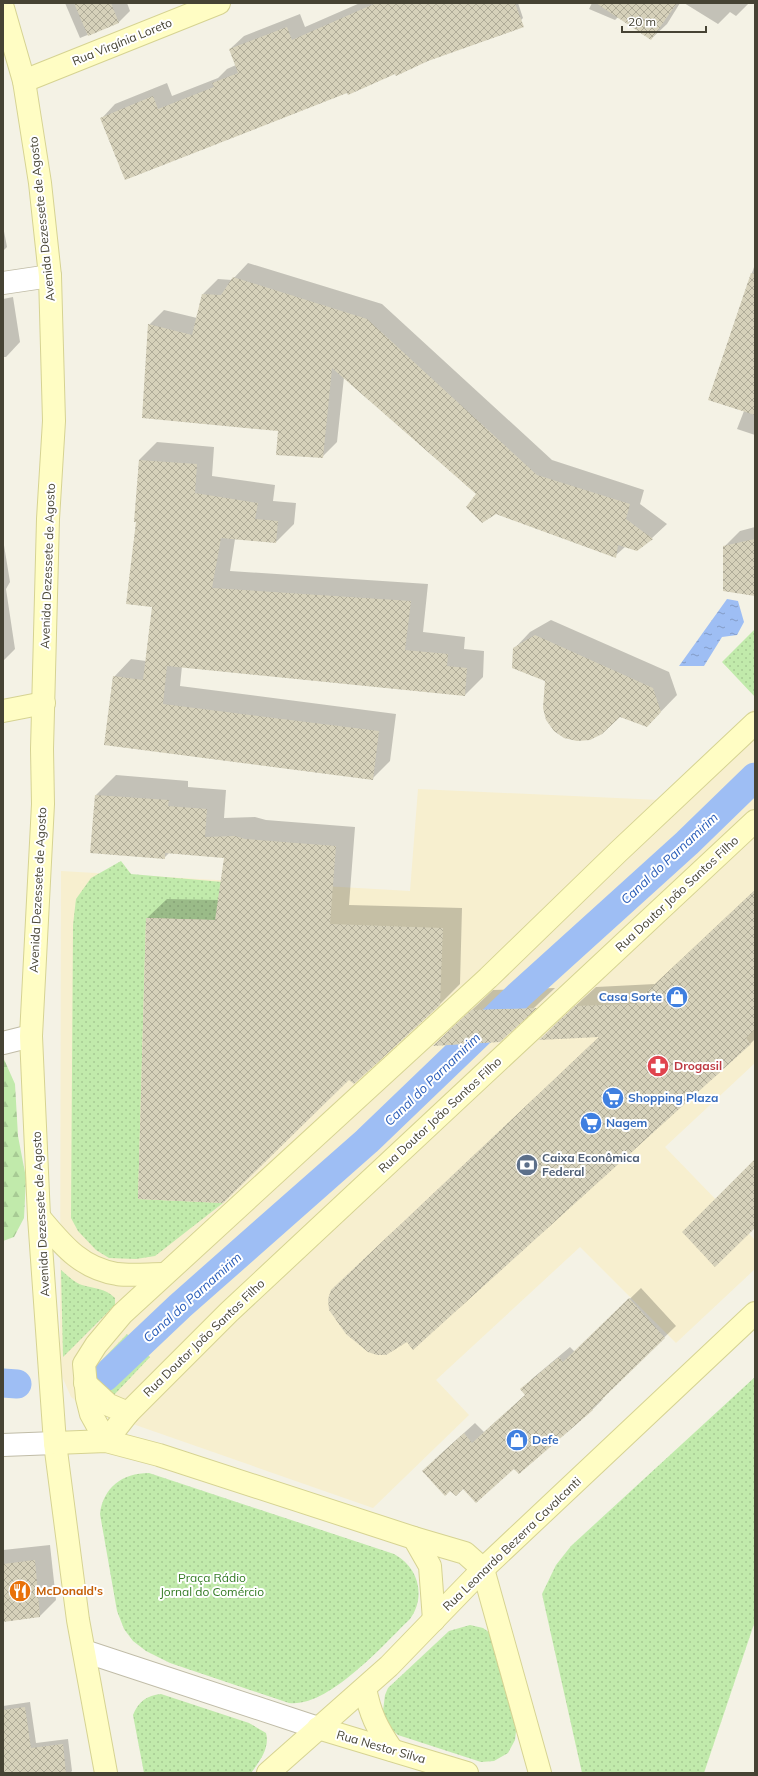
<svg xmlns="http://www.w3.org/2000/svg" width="758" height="1776" font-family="Mulish,sans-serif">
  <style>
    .commercial { fill: #f7efcf }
    .green { fill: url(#green-dots) }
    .forest { fill: url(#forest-firs) }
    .water { fill: url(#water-ripples) }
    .shadow { fill: #0003 }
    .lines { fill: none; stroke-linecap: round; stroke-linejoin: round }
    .canal { stroke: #9ebef4; stroke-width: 29 }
    .building { fill: url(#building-cross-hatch) }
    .street-casing { stroke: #c0bca7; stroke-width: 24 }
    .secondary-casing { stroke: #d6d392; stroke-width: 24 }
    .street { stroke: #fff; stroke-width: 22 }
    .secondary { stroke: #fffdc4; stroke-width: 22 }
    .labels { text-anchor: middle; stroke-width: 4; stroke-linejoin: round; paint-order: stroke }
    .street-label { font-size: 12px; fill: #464334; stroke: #fff }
    .shop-label { font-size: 12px; font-weight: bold; fill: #366cbe; stroke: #fff; text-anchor: start }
    .health-label { font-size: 12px; font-weight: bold; fill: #be3a42; stroke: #fff; text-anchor: start }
    .service-label { font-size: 12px; font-weight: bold; fill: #4e5e75; stroke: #fff; text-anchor: start }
    .park-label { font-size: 12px; fill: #337b24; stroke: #fff }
    .food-label { font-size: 12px; font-weight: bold; fill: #c56008; stroke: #fff; text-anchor: start }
    .water-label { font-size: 13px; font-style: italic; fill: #285cb8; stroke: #fff }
  </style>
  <defs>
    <pattern id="green-dots" width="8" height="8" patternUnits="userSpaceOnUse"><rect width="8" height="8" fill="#c1eaab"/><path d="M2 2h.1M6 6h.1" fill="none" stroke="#a7ca94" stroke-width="1.8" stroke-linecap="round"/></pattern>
    <pattern id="forest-firs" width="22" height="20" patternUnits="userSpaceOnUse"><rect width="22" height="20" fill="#c1eaab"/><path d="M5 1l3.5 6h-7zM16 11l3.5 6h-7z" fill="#a7ca94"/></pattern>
    <pattern id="water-ripples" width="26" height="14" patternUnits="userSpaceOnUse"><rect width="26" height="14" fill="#9ebef4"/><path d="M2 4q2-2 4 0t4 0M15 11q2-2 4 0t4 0" fill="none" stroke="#839cc6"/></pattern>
    <pattern id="building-cross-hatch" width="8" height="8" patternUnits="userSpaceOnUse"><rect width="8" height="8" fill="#d6d1ba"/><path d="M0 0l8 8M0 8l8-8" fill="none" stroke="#afab98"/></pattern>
  </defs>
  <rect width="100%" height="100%" fill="#f4f2e5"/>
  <!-- commercial -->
  <polygon class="commercial" points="755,708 755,1063 665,1147 755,1240 755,1269 676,1343 580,1247 436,1380 469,1415 373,1508 84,1407 71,1397 61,1374 60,1363 61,871 410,891 418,789 660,800"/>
  <!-- green -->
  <g class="green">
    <polygon points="755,629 755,697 722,662"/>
    <polygon points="121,861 131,874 234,883 278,922 146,918 138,1199 223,1203 155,1256 136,1259 109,1258 96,1250 78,1231 71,1218 73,925 76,899 91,878"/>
    <path d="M61 1270C67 1275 75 1283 82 1285 95 1289 105 1288 115 1298V1305L63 1357Z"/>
    <polygon points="127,1334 150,1357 114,1395 103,1391 92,1374 101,1361"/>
    <polygon points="755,1377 755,1621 704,1773 582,1773 542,1594 556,1565 571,1546"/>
    <path d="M149 1473 394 1554C419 1567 426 1597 410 1619 383 1645 328 1708 289 1703L170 1663 146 1651 133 1641 124 1629 117 1611 100 1514C103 1488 122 1473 149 1473Z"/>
    <polygon points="470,1625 483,1628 490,1633 517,1723 515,1740 508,1753 494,1761 481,1762 398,1735 388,1726 383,1711 385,1695 388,1688 449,1631"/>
    <path d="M161 1694 249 1723 266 1733C270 1748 260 1761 251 1773H144L133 1715C138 1702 147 1695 161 1694Z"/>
  </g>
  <!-- forest -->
  <polygon class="forest" points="3,1057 15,1084 18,1136 26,1178 24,1218 14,1237 3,1241"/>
  <!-- water -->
  <polygon class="water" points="727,599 738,601 744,622 737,635 722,637 704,666 679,666"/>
  <!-- shadow -->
  <g class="shadow">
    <polygon points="65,3 127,3 130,11 119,22 80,38"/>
    <polygon points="360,3 518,3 523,18 509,32 427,60 348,92 102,118 115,104 167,83 172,96 218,78 227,69 236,65 230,49 244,36 300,14 305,27"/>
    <polygon points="592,3 680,3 667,24 651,39 618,17 615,20 589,9"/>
    <polygon points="684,3 749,3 736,16 730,12 718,24"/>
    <polygon points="3,226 7,247 3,251"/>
    <polygon points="248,263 382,304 552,460 644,490 640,504 667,524 652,538 626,546 615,556 477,494 344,377 337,442 322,457 279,430 149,325 164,310 197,318 203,294 218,279 232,280"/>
    <polygon points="755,264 755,435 737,429 744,411 710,399"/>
    <polygon points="13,297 20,342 6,357 3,357 3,299"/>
    <polygon points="157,442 214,447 212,476 275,485 273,501 296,503 294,524 276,542 235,539 230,571 428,584 423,632 465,637 464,649 484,651 483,677 465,695 182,666 180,686 396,714 390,761 372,779 105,744 114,677 131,659 146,661 153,606 137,521 139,460"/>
    <polygon points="755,527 755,595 724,547 740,531"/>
    <polygon points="3,539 10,582 6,589 15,649 3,661"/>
    <polygon points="551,620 669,672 677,695 647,726 546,681 514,649 530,632"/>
    <polygon points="116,775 188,781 188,787 226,790 224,818 255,817 266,820 355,827 349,905 462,908 460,984 440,1004 147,918 167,899 219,900 225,857 170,852 164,858 91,852 96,795"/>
    <polygon points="755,890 755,1039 750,1044 352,1271 600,1036 541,1039 560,1020 596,987 655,984"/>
    <polygon points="555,988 499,1041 436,1044 493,990"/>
    <polygon points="641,1288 676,1326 602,1398 603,1399 592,1410 514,1467 434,1460 475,1423 484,1432 526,1395 522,1389 533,1378 570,1347 575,1352"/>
    <polygon points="50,1545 56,1600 40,1616 3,1621 3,1550"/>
    <polygon points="30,1702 36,1743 68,1739 72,1771 70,1773 3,1773 3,1706"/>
  </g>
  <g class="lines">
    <!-- canal -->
    <g class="canal">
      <polyline points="105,1377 180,1306 367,1141 519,995 687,843 755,777"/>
      <polyline points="3,1383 17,1384"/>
    </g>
  </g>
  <!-- building -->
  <g class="building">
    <polygon points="74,3 111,3 119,23 88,36"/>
    <polygon points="376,3 515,3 524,27 428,61 396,76 395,74 348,95 347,93 125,180 100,118 153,96 158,109 214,87 212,83 238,73 229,49 287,27 292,40"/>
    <polygon points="596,3 677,3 651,40"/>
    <polygon points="751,273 755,274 755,415 708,400"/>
    <polygon points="233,277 367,319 537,475 630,504 626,519 653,539 637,551 618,545 616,558 496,514 482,523 466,507 476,494 332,368 323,458 276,455 278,431 142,418 148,324 192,335 202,294 221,295"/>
    <polygon points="139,460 197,464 195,493 258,503 255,519 278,521 276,543 221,538 212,588 411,601 405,650 448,654 447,666 467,668 465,696 167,666 163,704 379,731 373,780 104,745 113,676 143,680 152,607 126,604 136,522 134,522"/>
    <polygon points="755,539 755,596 723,591 723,546"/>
    <polygon points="535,635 653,688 661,712 647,727 620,717 602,734 590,740 577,741 564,738 554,731 546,720 543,708 545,681 512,668 513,648"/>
    <polygon points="95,795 169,800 168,806 207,809 205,837 235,836 245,839 336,846 330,924 443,928 440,1005 354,1084 349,1080 223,1203 138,1199 146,918 215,920 224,858 165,853 165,859 90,853"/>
    <polygon points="755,890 755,1029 746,1038 751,1044 413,1350 407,1342 386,1355 377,1355 368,1352 346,1334 329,1310 328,1299 331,1290 599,1037 539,1040 575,1006 634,1004"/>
    <polygon points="537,1008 500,1042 433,1046 471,1010"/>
    <polygon points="755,1159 755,1228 715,1267 682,1232"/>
    <polygon points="629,1298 665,1338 592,1409 593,1410 519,1474 514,1469 476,1503 463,1489 456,1496 450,1491 445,1496 422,1471 464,1433 472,1443 525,1395 520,1389 559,1357 563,1362"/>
    <polygon points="35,1560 40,1617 3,1622 3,1564"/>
    <polygon points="25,1707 31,1748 63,1744 66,1773 3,1773 3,1710"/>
  </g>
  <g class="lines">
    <!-- street casing -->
    <g class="street-casing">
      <g id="street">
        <polyline points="3,283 50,276"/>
        <polyline points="3,1043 31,1036"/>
        <polyline points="3,1445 55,1443"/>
        <polyline points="84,1651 318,1728"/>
      </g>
    </g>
    <!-- secondary casing -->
    <g class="secondary-casing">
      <g id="secondary">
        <polyline points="3,8 24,81 40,183 50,276 54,421 48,519 42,749 43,804 31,1036 39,1217 55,1443 78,1620 106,1773"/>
        <polyline points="24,81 219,3"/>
        <polyline points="3,711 44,703"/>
        <path d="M39 1217C62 1244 80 1268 117 1274 132 1276 149 1274 164 1274"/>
        <polyline points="85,1383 109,1405 128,1413"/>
        <polyline points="106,1441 91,1414 87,1398 84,1364 96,1345 122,1314 488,978 618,852 755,723"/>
        <polyline points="106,1441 128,1413 229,1312 755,821"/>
        <polyline points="55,1443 106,1441 159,1455 414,1538 465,1553 483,1569 540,1773"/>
        <polyline points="414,1538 430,1566 434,1620"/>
        <path d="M365 1688C370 1714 377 1728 392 1750"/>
        <polyline points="318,1728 467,1773"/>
        <polyline points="268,1773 389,1666 483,1569 755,1313"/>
      </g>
    </g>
    <!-- street -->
    <use href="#street" class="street"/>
    <!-- secondary -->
    <use href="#secondary" class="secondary"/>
  </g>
  <!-- icons -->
  <defs>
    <g id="shop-disc" transform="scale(1.15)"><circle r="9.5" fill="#3f7fe0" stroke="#fff"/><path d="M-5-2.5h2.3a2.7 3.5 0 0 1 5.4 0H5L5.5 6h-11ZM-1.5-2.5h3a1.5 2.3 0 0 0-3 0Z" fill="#fff"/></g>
    <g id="pharmacy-disc" transform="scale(1.15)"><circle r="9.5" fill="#e0444e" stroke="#fff"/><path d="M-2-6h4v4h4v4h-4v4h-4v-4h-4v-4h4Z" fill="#fff"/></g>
    <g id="supermarket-disc" transform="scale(1.15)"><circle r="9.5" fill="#3f7fe0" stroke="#fff"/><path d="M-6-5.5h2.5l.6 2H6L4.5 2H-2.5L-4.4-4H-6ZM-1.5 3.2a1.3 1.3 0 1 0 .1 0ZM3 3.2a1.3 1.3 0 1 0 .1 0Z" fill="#fff"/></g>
    <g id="bank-disc" transform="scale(1.15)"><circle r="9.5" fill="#5c6f8a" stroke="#fff"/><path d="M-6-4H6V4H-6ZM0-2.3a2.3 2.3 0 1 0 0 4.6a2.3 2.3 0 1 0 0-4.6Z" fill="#fff"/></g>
    <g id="restaurant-disc" transform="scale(1.15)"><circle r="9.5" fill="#e8710a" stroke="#fff"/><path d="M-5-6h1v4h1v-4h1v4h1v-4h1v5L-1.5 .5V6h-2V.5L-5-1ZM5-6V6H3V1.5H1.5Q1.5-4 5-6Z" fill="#fff"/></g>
  </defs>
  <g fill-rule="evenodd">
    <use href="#shop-disc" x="677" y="997"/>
    <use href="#pharmacy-disc" x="658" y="1066"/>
    <use href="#supermarket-disc" x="613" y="1098"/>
    <use href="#supermarket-disc" x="591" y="1123"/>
    <use href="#bank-disc" x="527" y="1165"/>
    <use href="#shop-disc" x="517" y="1440"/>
    <use href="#restaurant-disc" x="20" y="1591"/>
  </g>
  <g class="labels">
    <!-- street labels -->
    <g class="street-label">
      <text transform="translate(122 42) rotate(-22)" y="4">Rua Virgínia Loreto</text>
      <text transform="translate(42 219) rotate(-96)" y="4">Avenida Dezessete de Agosto</text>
      <text transform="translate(48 566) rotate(-88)" y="4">Avenida Dezessete de Agosto</text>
      <text transform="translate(38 890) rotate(-87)" y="4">Avenida Dezessete de Agosto</text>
      <text transform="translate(677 894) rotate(-43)" y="4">Rua Doutor João Santos Filho</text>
      <text transform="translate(440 1115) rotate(-43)" y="4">Rua Doutor João Santos Filho</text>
      <text transform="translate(41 1214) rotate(-93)" y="4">Avenida Dezessete de Agosto</text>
      <text transform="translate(204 1338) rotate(-44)" y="4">Rua Doutor João Santos Filho</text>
      <text transform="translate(512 1544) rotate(-44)" y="4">Rua Leonardo Bezerra Cavalcanti</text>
      <text transform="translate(381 1747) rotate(16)" y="4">Rua Nestor Silva</text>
    </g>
    <!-- shop labels -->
    <g class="shop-label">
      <text x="662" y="1001" text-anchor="end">Casa Sorte</text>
      <text x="628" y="1102">Shopping Plaza</text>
      <text x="606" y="1127">Nagem</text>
      <text x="532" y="1444">Defe</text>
    </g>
    <!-- health labels -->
    <g class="health-label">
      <text x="674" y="1070">Drogasil</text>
    </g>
    <!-- service labels -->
    <g class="service-label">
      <text x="542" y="1162">Caixa Econômica<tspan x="542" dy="14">Federal</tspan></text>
    </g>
    <!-- park labels -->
    <g class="park-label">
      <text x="212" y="1582">Praça Rádio<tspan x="212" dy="14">Jornal do Comércio</tspan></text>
    </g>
    <!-- food labels -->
    <g class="food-label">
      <text x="36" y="1595">McDonald's</text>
    </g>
    <!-- water labels -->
    <g class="water-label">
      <text transform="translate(669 858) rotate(-43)" y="5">Canal do Parnamirim</text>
      <text transform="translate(432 1079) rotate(-44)" y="5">Canal do Parnamirim</text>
      <text transform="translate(192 1297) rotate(-42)" y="5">Canal do Parnamirim</text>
    </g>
  </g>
  <!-- border -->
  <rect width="758" height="1776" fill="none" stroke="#464334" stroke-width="8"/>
  <!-- scale -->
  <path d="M622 26v6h84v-6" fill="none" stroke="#464334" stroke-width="2"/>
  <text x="628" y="26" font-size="12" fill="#464334" stroke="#ffffff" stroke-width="3" paint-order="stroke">20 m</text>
</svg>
